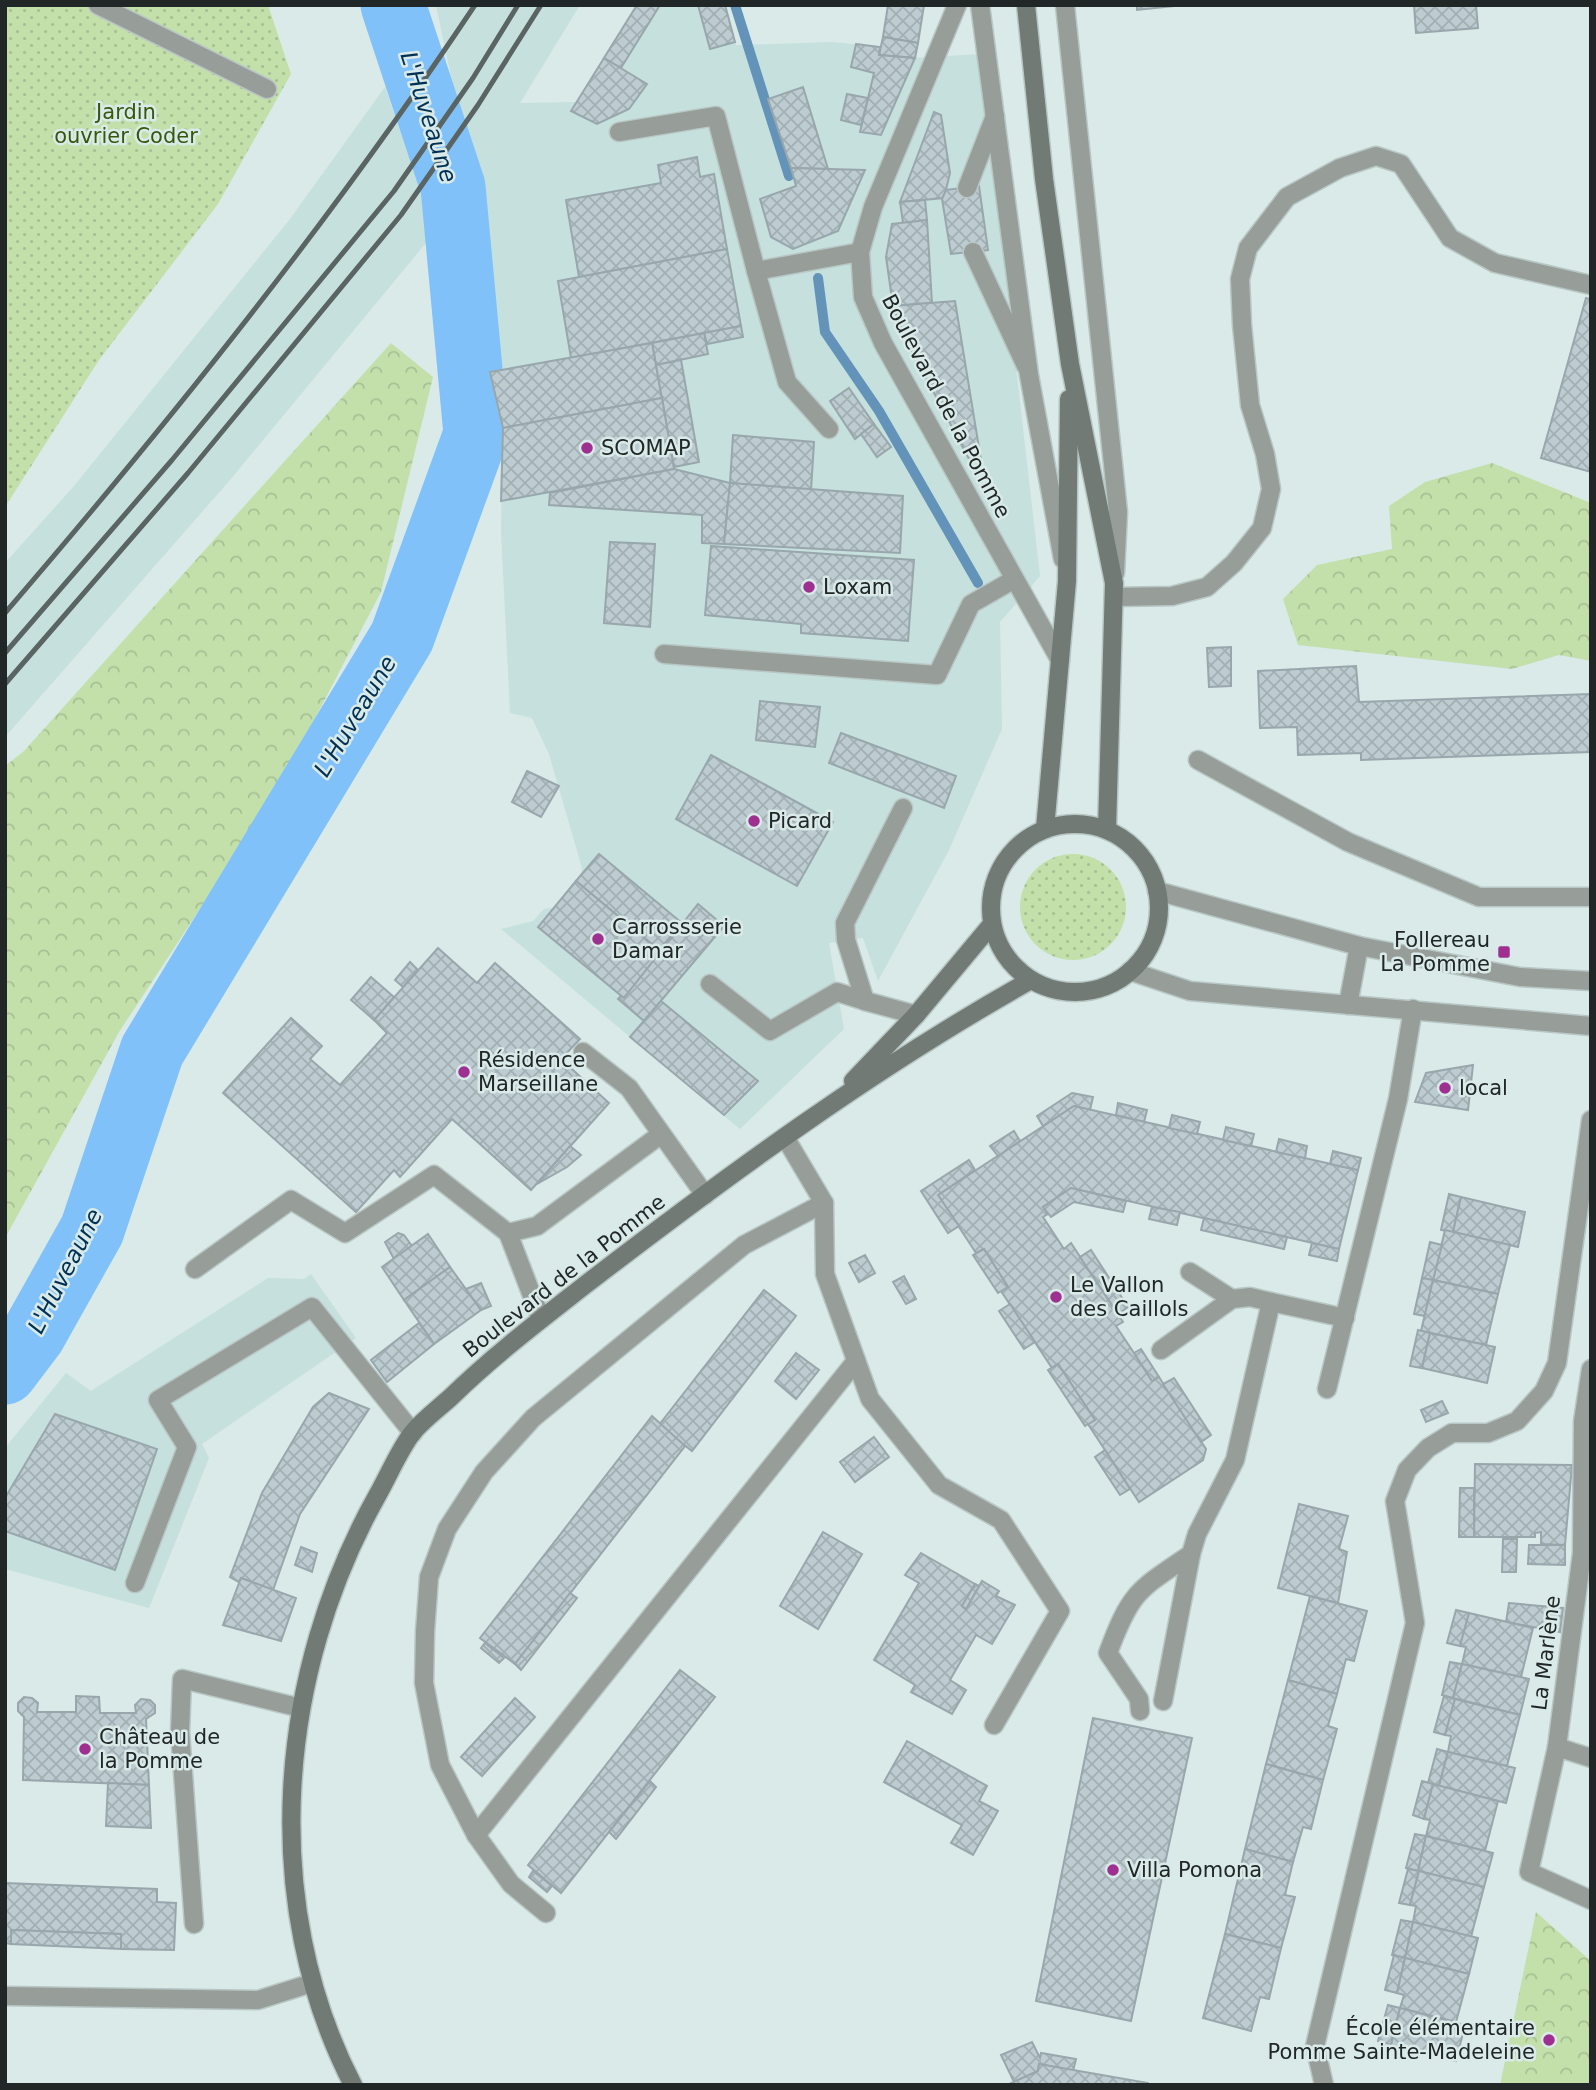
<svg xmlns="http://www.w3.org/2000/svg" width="1596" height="2090" font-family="'DejaVu Sans',sans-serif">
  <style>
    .built { fill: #c6e0dd }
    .grass { fill: url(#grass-dots) }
    .forest { fill: url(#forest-crowns) }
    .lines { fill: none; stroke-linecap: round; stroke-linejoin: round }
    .stream { stroke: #6493ba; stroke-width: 10 }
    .river { stroke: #81c1fa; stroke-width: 65 }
    .building { fill: url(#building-cross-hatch); stroke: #98a7ac; stroke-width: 2 }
    .service-casing { stroke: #b8c7c5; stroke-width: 21 }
    .minor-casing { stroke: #b8c7c5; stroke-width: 21 }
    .tertiary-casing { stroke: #b8c7c5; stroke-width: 21 }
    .secondary-casing { stroke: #b8c7c5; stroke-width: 21 }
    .service { stroke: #979d99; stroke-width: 18 }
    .minor { stroke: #979d99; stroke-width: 18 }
    .tertiary { stroke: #979d99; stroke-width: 18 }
    .secondary { stroke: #717a75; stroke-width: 18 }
    .rail { stroke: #5a6462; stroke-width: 5 }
    .poi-dot { fill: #9e3190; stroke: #d9eae8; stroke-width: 2.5 }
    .labels { text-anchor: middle; stroke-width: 5; stroke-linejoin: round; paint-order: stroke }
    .park-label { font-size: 21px; fill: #37580a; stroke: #d9eae8 }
    .street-label { font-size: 21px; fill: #202726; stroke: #d9eae8 }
    .poi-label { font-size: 21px; fill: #202726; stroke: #d9eae8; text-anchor: start }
    .water-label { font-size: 23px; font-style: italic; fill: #003054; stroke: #d9eae8 }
  </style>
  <defs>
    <pattern id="grass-dots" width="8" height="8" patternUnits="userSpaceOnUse" patternTransform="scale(1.75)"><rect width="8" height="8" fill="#c3e0ab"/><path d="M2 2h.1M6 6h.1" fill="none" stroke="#a7c093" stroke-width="1.8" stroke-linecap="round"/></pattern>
    <pattern id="forest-crowns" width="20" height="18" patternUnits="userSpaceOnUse" patternTransform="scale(1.75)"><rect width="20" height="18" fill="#c3e0ab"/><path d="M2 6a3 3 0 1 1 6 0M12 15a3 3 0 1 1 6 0" fill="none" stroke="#a7c093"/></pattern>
    <pattern id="building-cross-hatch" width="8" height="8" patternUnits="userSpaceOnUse" patternTransform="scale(1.75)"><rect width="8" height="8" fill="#bdccd1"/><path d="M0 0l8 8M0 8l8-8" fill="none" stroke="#a2afb3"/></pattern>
  </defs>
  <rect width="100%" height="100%" fill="#d9eae8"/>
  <!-- built -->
  <g class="built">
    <polygon points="436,5 580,5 520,103 577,102 636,5 725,5 736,45 833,42 880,47 879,55 915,58 980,54 1040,576 1000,622 1002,729 949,850 878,981 863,938 829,943 844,1029 740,1129 501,929 533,921 544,909 560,907 573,895 580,881 582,868 549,754 532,718 510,713 501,531 503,428 489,372 471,172"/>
    <polygon points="385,87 435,232 230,480 5,737 5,563 74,486 290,219"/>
    <polygon points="311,1274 356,1338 202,1444 209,1458 149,1608 5,1569 5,1448 66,1373 91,1391 268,1278 304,1279"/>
  </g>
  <!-- grass -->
  <g class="grass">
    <polygon points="5,5 268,5 291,74 218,204 99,360 5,507"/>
    <circle cx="1073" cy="907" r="53"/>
  </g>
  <!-- forest -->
  <g class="forest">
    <polygon points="391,343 433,377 381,592 276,793 119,1032 5,1238 5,766 24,751"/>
    <polygon points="1492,463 1591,503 1591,661 1559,655 1512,669 1298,645 1283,599 1317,565 1392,549 1389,506 1425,482"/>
    <polygon points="1536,1912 1591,1961 1591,2085 1500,2085"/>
  </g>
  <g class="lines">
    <!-- stream -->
    <g class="stream">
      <polyline points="735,5 789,176"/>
      <polyline points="818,278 825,332 879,411 978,583"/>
    </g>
    <!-- river -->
    <polyline class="river" points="5,1372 33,1335 92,1230 152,1051 402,637 476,434 453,187 393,5"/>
  </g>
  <!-- building -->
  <g class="building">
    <polygon points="637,5 660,5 621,68 604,58"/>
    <polygon points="698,5 725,5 735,42 710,49"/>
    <polygon points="888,5 924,5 918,43 883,37"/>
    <polygon points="1137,5 1184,5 1137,10"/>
    <polygon points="1414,5 1476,5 1478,28 1416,33"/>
    <polygon points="883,37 918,43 915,58 879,55"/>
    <polygon points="856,44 880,47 879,55 915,58 881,135 860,132 874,73 851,67"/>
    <polygon points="604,58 647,84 629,109 597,124 571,111"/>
    <polygon points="803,87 828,169 791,168 768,99"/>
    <polygon points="847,94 868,98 861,125 841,120"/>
    <polygon points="934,112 941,115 950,173 944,198 900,202"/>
    <polygon points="697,157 700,177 714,174 727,249 579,277 566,200 661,183 658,165"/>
    <polygon points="791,168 865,170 838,231 793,249 771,237 760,199 796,186"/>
    <polygon points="979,186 988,250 951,254 942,199 946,190"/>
    <polygon points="925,200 927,220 903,223 900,202"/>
    <polygon points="927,220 932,303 893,306 886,257 892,224"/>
    <polygon points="727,249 741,326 571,358 558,281"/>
    <polygon points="1586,298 1591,299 1591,472 1541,458"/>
    <polygon points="955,301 981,460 970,461 905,338 893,306"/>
    <polygon points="741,326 743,337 707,344 704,333"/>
    <polygon points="704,333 708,354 656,365 652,343"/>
    <polygon points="652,343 662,398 503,428 490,372"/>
    <polygon points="681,360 699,462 674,467 656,365"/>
    <polygon points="849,388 874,424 855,439 830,401"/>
    <polygon points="662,398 674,469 501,501 503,428"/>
    <polygon points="874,424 891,447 877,457 861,434"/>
    <polygon points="733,435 814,442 811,490 730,483"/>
    <polygon points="674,469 730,483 724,544 702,543 702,515 549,505 550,493"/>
    <polygon points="730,483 903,496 900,553 724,544"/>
    <polygon points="610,542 655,544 650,627 604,623"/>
    <polygon points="711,546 914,560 908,641 801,633 801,624 705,615"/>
    <polygon points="1231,647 1231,686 1209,687 1207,648"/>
    <polygon points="1356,666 1359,702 1591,694 1591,752 1361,760 1361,753 1298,755 1297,727 1260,728 1258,671"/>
    <polygon points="760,701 820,707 815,747 756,740"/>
    <polygon points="841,733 956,776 944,808 829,763"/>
    <polygon points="711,755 833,822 797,886 676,819"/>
    <polygon points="527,771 559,786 541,817 512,802"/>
    <polygon points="599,854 682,923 659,950 576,881"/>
    <polygon points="576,881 661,952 624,998 538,927"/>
    <polygon points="698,904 724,926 644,1021 618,999 621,996 624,998"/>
    <polygon points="438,948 477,983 495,963 580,1039 561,1059 609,1103 531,1190 452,1119 400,1177 394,1170 356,1212 223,1093 291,1018 322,1046 310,1059 340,1085 387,1033 374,1020"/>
    <polygon points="410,962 418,970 403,987 395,980"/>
    <polygon points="371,977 394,997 374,1020 351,1000"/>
    <polygon points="661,1001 758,1081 724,1115 630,1037"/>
    <polygon points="1473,1065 1468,1110 1415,1102 1426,1073"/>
    <polygon points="1072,1093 1093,1097 1090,1110 1074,1106 1043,1126 1037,1116"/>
    <polygon points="1118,1103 1147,1110 1144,1122 1116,1115"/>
    <polygon points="1074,1106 1358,1170 1339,1249 1071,1188 1043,1207 1048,1214 1043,1217 1064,1249 1071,1243 1123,1322 1116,1326 1134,1353 1152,1381 1159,1377 1206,1449 1203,1460 1139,1502 1088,1424 1095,1420 1058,1364 1052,1368 1001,1291 1008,1287 984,1249 976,1253 938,1195"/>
    <polygon points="1172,1115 1200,1122 1197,1134 1169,1128"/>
    <polygon points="1226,1127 1254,1134 1251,1146 1223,1140"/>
    <polygon points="1014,1131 1020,1141 998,1156 990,1146"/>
    <polygon points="1279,1139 1307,1146 1305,1158 1276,1152"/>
    <polygon points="570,1146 581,1155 567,1167 537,1184"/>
    <polygon points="1333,1151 1361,1158 1358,1170 1330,1164"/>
    <polygon points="969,1160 975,1170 938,1195 959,1226 948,1233 921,1191"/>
    <polygon points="1071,1188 1126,1201 1123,1212 1074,1202 1051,1217 1043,1207"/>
    <polygon points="1449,1194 1461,1197 1453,1232 1441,1230"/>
    <polygon points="1461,1197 1525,1212 1518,1247 1453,1232"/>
    <polygon points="1152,1207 1180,1212 1177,1225 1149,1219"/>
    <polygon points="1204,1218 1287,1237 1284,1249 1201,1230"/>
    <polygon points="1445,1230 1510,1245 1498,1294 1433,1280"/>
    <polygon points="398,1233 404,1235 412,1246 394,1259 385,1242"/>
    <polygon points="428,1234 450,1267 404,1300 382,1267"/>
    <polygon points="1430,1242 1442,1245 1433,1280 1422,1278"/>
    <polygon points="1312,1243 1339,1249 1337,1261 1309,1255"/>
    <polygon points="984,1249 1008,1287 998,1293 973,1255"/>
    <polygon points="1091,1250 1128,1307 1118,1314 1080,1257"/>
    <polygon points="865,1255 875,1273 859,1282 849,1263"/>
    <polygon points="450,1267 481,1310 434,1344 404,1300"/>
    <polygon points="904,1276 916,1299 906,1304 893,1282"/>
    <polygon points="1422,1278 1433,1280 1425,1316 1414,1314"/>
    <polygon points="1433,1280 1498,1294 1486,1345 1421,1331"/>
    <polygon points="481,1283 491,1306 481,1310 466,1289"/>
    <polygon points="764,1290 796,1316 692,1451 659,1425"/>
    <polygon points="1010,1304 1035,1342 1024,1349 999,1311"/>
    <polygon points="419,1323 434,1344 387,1382 371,1360"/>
    <polygon points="1418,1330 1430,1333 1422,1368 1410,1366"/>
    <polygon points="1430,1333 1495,1347 1487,1383 1422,1368"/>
    <polygon points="1141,1349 1159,1377 1152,1381 1134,1353"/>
    <polygon points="796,1353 819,1370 796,1399 775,1381"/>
    <polygon points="1058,1364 1095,1420 1085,1426 1048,1370"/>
    <polygon points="1174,1378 1211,1435 1201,1442 1163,1384"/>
    <polygon points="329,1393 369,1409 300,1514 273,1590 241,1578 239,1582 230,1577 262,1493 313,1407"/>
    <polygon points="1442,1401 1448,1413 1426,1422 1421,1410"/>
    <polygon points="55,1414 157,1449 115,1570 5,1531 5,1498"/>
    <polygon points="652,1416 685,1446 515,1664 480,1638"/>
    <polygon points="874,1437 889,1457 855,1482 840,1462"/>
    <polygon points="1105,1450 1130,1489 1120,1495 1095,1457"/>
    <polygon points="1475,1464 1572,1465 1565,1545 1541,1544 1541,1532 1535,1533 1535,1537 1474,1537"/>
    <polygon points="1460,1488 1474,1488 1474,1537 1459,1537"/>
    <polygon points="1299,1504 1348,1516 1339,1549 1347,1552 1338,1603 1278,1588"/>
    <polygon points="823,1532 862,1554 818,1629 780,1606"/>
    <polygon points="1503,1539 1517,1539 1516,1572 1502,1572"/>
    <polygon points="1529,1545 1565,1545 1565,1565 1528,1564"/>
    <polygon points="301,1547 317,1553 312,1572 295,1565"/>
    <polygon points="921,1553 975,1584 962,1606 966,1609 982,1581 999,1591 996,1596 1015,1605 992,1644 976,1635 950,1680 966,1690 952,1714 911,1692 915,1685 874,1660 919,1583 905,1575"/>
    <polygon points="241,1578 296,1598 281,1641 223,1625"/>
    <polygon points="975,1584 979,1586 966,1609 962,1606"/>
    <polygon points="570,1593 577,1598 521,1670 515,1664"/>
    <polygon points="1310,1596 1367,1611 1354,1661 1346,1659 1337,1694 1288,1680"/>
    <polygon points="1509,1603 1563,1608 1560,1632 1506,1622"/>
    <polygon points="1456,1610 1469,1613 1460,1646 1447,1643"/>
    <polygon points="1469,1613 1533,1628 1521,1677 1462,1664 1466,1647 1460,1646"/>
    <polygon points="485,1643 504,1658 499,1663 481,1648"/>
    <polygon points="1450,1662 1462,1664 1453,1698 1442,1695"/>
    <polygon points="1462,1664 1529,1679 1520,1715 1453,1698"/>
    <polygon points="680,1670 715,1697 561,1893 528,1865"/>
    <polygon points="1288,1680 1337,1694 1328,1726 1337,1729 1323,1780 1266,1764"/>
    <polygon points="76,1696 99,1697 100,1713 136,1713 135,1705 141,1699 150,1700 155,1705 155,1713 146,1719 149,1785 23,1780 24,1717 18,1711 18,1703 24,1697 32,1698 38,1703 37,1712 76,1712"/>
    <polygon points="1444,1696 1455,1699 1445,1735 1434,1732"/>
    <polygon points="515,1698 535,1717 482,1776 461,1757"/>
    <polygon points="1455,1699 1520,1715 1507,1766 1448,1752 1451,1736 1445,1735"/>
    <polygon points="1093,1718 1192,1738 1131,2021 1036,2001"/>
    <polygon points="907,1741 987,1786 979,1801 998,1811 973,1855 951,1843 962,1825 884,1782"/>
    <polygon points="1437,1749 1448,1752 1439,1786 1428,1783"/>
    <polygon points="1448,1752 1515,1768 1506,1803 1439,1786"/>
    <polygon points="1266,1764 1323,1780 1311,1829 1303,1827 1293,1862 1245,1849"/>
    <polygon points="650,1781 656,1787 616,1839 609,1832"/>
    <polygon points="1422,1781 1433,1784 1424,1819 1413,1815"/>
    <polygon points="108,1783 149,1785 151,1828 106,1826"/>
    <polygon points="1433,1784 1498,1801 1485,1851 1426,1836 1430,1820 1424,1819"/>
    <polygon points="1415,1834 1426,1836 1418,1871 1406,1868"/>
    <polygon points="1426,1836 1493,1853 1484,1887 1418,1871"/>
    <polygon points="1245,1849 1293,1862 1285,1895 1295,1897 1281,1948 1225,1934"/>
    <polygon points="1408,1869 1419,1871 1410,1905 1399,1903"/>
    <polygon points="533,1871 552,1886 547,1892 529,1877"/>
    <polygon points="1419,1871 1484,1887 1471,1937 1413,1922 1416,1906 1410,1905"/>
    <polygon points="5,1883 157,1889 157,1902 176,1903 174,1950 121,1949 121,1934 11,1930 11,1944 5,1943"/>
    <polygon points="1401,1920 1413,1922 1405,1958 1392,1955"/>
    <polygon points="1413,1922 1478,1938 1469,1974 1405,1958"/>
    <polygon points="11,1930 121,1934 121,1949 11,1944"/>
    <polygon points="1225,1934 1281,1948 1269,1999 1260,1997 1251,2031 1203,2018"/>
    <polygon points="1394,1955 1405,1958 1397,1993 1385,1990"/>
    <polygon points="1405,1958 1469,1974 1456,2022 1400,2008 1404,1995 1397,1993"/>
    <polygon points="1388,2005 1400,2008 1391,2045 1378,2041"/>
    <polygon points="1400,2008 1465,2025 1456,2061 1391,2045"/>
    <polygon points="1032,2042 1040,2058 1041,2053 1076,2059 1073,2071 1039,2064 1038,2071 1014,2082 1001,2055"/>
    <polygon points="1039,2064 1148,2083 1148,2085 1007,2085 1038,2071"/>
  </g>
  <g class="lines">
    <!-- service casing -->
    <g class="service-casing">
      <g id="service">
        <polyline points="98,5 267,89"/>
        <polyline points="619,132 716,116 756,271"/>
        <polyline points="967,188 995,116"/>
        <polyline points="973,252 1026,366"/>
        <polyline points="829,429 787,382 756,271 860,252"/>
        <polyline points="1114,597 1172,596 1207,587 1234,563 1262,528 1271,489 1265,454 1250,405 1242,325 1240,279 1248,248 1287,197 1340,168 1376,156 1401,164 1450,238 1495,263 1591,285"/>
        <polyline points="664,654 937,675 971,604 1013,580"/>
        <polyline points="1198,760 1348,842 1479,897 1591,897"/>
        <polyline points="903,808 845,923 846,940 865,1001 916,1015"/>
        <polyline points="710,984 770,1031 837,992 865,1001"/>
        <polyline points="583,1052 629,1088 705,1195"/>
        <polyline points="786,1139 824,1203 825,1274 870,1399 939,1485 1001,1520 1060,1611 994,1725"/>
        <polyline points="508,1233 541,1319"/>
        <polyline points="195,1269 291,1200 345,1233 434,1175 508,1233 537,1226 660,1135"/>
        <polyline points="1190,1272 1232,1299"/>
        <polyline points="1161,1350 1232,1299 1250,1297 1271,1302"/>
        <polyline points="1327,1389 1398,1099 1413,1009"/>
        <polyline points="135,1583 187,1447 158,1400 312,1307 413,1433"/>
        <polyline points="1163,1701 1191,1554 1197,1534 1235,1460 1271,1302 1345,1318"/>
        <path d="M1140 1711 1139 1699 1108 1653C1131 1591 1138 1590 1191 1554"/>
        <polyline points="1557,1747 1591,1758"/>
        <polyline points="476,1835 856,1361"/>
        <polyline points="546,1913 511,1884 476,1835 440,1765 424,1683 425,1632 429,1577 447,1529 484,1472 533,1418 744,1245 824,1203"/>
        <polyline points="194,1924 180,1732 182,1679 301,1708"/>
        <polyline points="5,1996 258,2000 312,1983"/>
        <polyline points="1324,2085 1315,2046 1415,1623 1395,1501 1407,1470 1428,1448 1452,1433 1488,1433 1517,1421 1544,1391 1557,1363 1591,1120"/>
      </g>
    </g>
    <!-- minor casing -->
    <g class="minor-casing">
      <g id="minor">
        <polyline points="957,5 873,207 860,252 863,297 883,343 1060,660"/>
        <polyline points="1591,1369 1583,1421 1582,1553 1557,1747 1529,1872 1591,1900"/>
      </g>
    </g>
    <!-- tertiary casing -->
    <g class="tertiary-casing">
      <g id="tertiary">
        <polyline points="980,5 1029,375 1063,559"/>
        <polyline points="1065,5 1118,512 1115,573"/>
        <polyline points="1157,891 1359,946 1520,977 1591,981"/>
        <polyline points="1130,971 1190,991 1591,1026"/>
        <polyline points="1348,1005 1359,946"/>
      </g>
    </g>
    <!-- secondary casing -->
    <g class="secondary-casing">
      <g id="secondary">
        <polyline points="1026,5 1044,179 1070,364 1114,583 1107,830"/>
        <circle cx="1075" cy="908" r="84"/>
        <polyline points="1045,829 1067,581 1069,399"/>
        <polyline points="853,1081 916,1015 992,924"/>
        <path d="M353 2085C258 1901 278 1673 377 1496 389 1475 399 1450 413 1432 424 1419 439 1408 451 1397 493 1356 539 1321 585 1285 728 1175 874 1068 1031 980"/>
      </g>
    </g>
    <!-- service -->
    <use href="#service" class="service"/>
    <!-- minor -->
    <use href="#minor" class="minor"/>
    <!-- tertiary -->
    <use href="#tertiary" class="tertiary"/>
    <!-- secondary -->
    <use href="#secondary" class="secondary"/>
    <!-- rail -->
    <g class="rail">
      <path d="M5 613C172 419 333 218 475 5"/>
      <polyline points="5,653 172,460 394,191 473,78 518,5"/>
      <polyline points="5,684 188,473 401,215 478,105 541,5"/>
    </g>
  </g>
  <!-- markers -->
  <g class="poi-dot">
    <circle cx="587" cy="448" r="7"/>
    <circle cx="809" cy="587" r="7"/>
    <circle cx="754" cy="821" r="7"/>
    <circle cx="598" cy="939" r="7"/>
    <rect x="1497" y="945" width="14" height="14" rx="3.5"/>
    <circle cx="464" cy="1072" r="7"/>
    <circle cx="1445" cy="1088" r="7"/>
    <circle cx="1056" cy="1297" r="7"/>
    <circle cx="85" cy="1749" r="7"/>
    <circle cx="1113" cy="1870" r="7"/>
    <circle cx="1549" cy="2040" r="7"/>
  </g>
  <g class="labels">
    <!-- park labels -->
    <g class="park-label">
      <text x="126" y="119">Jardin<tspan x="126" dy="24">ouvrier Coder</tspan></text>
    </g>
    <!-- street labels -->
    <g class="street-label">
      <text transform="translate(946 406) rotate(62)" y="7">Boulevard de la Pomme</text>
      <text transform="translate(564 1276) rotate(-38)" y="7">Boulevard de la Pomme</text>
      <text transform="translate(1546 1653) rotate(-83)" y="7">La Marlène</text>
    </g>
    <!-- poi labels -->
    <g class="poi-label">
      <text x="601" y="455">SCOMAP</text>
      <text x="823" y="594">Loxam</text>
      <text x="768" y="828">Picard</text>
      <text x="612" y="934">Carrossserie<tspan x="612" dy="24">Damar</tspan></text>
      <text x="1490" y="947" text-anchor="end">Follereau<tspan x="1490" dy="24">La Pomme</tspan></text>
      <text x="478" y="1067">Résidence<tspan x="478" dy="24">Marseillane</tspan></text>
      <text x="1459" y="1095">local</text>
      <text x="1070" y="1292">Le Vallon<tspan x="1070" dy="24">des Caillols</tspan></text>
      <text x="99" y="1744">Château de<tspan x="99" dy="24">la Pomme</tspan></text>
      <text x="1127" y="1877">Villa Pomona</text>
      <text x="1535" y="2035" text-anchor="end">École élémentaire<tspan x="1535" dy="24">Pomme Sainte-Madeleine</tspan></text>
    </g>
    <!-- water labels -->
    <g class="water-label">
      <text transform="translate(429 117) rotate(72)" y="8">L'Huveaune</text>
      <text transform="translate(355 716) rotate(-59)" y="8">L'Huveaune</text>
      <text transform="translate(65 1271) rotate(-63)" y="8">L'Huveaune</text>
    </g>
  </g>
  <!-- border -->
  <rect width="1596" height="2090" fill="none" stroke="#202726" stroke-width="14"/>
</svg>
